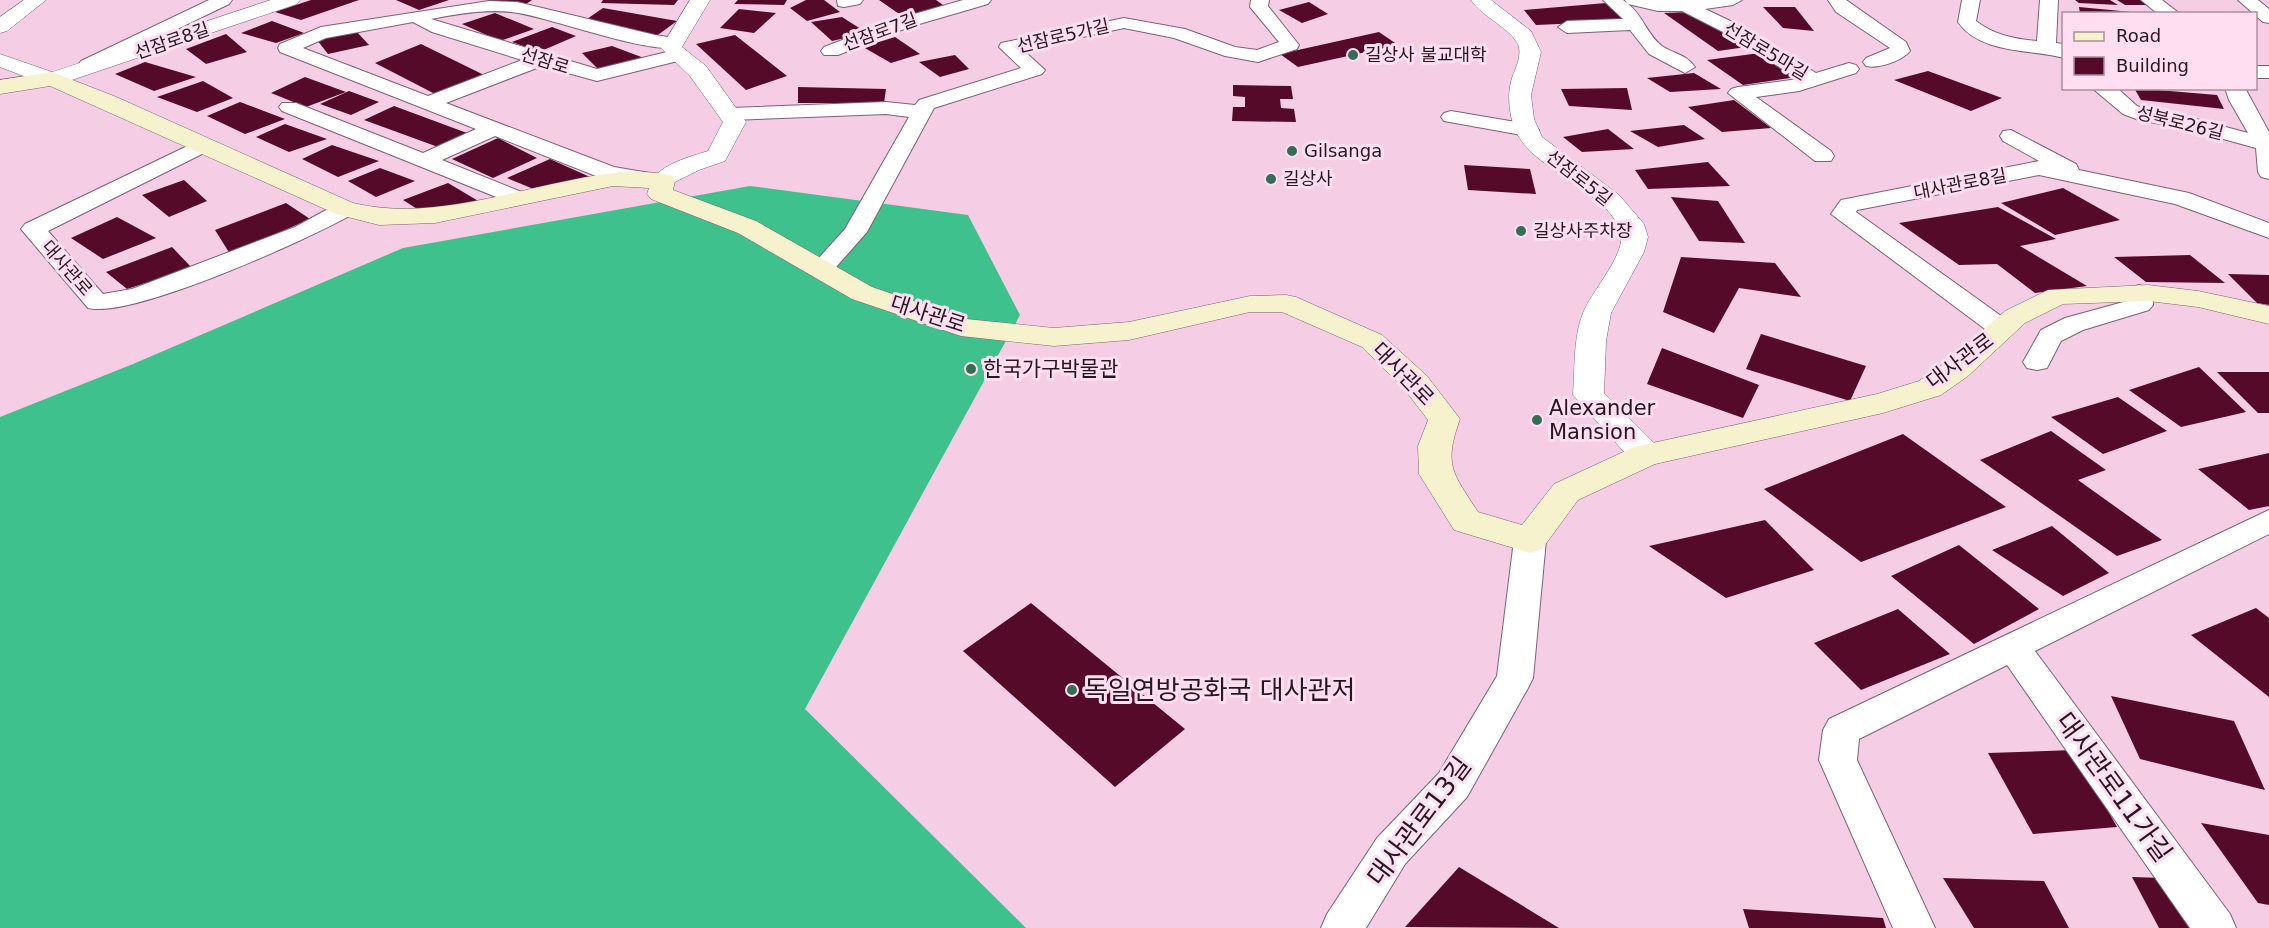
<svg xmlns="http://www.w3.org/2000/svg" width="2269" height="928" font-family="'DejaVu Sans','Noto Sans KR',sans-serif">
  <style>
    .forest { fill: #3fc18e }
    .building { fill: #560a29 }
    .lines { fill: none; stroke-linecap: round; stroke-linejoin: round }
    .minor-casing { stroke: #815f73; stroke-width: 2 }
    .tertiary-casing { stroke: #815f73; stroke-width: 1 }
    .secondary-casing { stroke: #815f73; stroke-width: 1 }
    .minor { fill: #fff; fill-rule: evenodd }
    .tertiary { fill: #fff; fill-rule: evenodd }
    .secondary { fill: #f6f2ce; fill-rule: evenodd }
    .poi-dot { fill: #356d54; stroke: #fedef0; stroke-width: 2 }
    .labels { text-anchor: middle; stroke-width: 6; stroke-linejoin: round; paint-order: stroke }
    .far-street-label { font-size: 18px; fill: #261820; stroke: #fedef0 }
    .far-poi-label { font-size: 18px; fill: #261820; stroke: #fedef0; text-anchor: start }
    .street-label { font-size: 21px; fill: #261820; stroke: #fedef0 }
    .poi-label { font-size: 21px; fill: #261820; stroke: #fedef0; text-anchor: start }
    .near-poi-label { font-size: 26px; fill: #261820; stroke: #fedef0; text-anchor: start }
    .near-street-label { font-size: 26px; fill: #261820; stroke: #fedef0 }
  </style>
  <rect width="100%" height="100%" fill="#f5cee5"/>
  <!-- forest -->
  <polygon class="forest" points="750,186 968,215 1020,315 805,709 1026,928 0,928 0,417 133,364 403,248"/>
  <!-- building -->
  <g class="building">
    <polygon points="311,0 359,0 301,20 275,12"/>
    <polygon points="396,0 449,0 419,10"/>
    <polygon points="489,0 532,0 526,4 485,2"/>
    <polygon points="603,0 678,0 674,5 601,3"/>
    <polygon points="738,0 787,0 784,5 734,4"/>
    <polygon points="806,0 824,0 840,12 807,21 790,8"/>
    <polygon points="879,0 936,0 946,7 905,18"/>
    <polygon points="2075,0 2110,0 2118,5 2079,3"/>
    <polygon points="2117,0 2143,0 2154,5 2125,5"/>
    <polygon points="1309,2 1328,14 1302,23 1279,10"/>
    <polygon points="1606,3 1626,21 1536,25 1524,10"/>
    <polygon points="1763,7 1795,7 1814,31 1783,28"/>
    <polygon points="2079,7 2131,12 2131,14 2080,14"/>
    <polygon points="603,8 677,21 655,37 587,19"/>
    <polygon points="739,9 776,13 754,33 720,28"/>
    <polygon points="1691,12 1746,47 1718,51 1664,13"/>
    <polygon points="495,13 534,29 500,41 462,24"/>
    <polygon points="842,17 867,33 832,41 811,22"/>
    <polygon points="272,21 304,33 276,43 241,33"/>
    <polygon points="552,27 576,36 539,52 512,42"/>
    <polygon points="356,31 369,45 328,54 317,40"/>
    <polygon points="1379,32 1398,45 1298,67 1280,54"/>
    <polygon points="226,34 247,52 206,64 186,49"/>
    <polygon points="735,35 787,76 746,90 696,44"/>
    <polygon points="895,37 920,54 891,63 863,47"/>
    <polygon points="421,44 486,76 437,95 375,63"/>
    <polygon points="612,46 644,58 600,71 582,53"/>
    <polygon points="1760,53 1797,77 1743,85 1707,60"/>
    <polygon points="955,55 969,69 940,77 919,62"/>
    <polygon points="145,62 196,77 154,91 115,74"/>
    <polygon points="1928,71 2002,98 1971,111 1894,80"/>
    <polygon points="1694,73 1721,89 1670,92 1647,78"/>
    <polygon points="305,77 346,92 306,107 271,93"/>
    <polygon points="203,81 233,98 197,112 157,97"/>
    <polygon points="1233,85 1291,86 1293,99 1280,99 1281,108 1294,109 1296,122 1232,121 1233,107 1245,107 1245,97 1233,96"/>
    <polygon points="798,87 886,89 884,103 798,103"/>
    <polygon points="1627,88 1632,110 1569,106 1561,89"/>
    <polygon points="2134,88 2217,95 2224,109 2141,100"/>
    <polygon points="349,91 379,102 351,115 320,104"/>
    <polygon points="1734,100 1771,128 1722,132 1688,107"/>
    <polygon points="240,102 285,119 245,134 207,116"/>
    <polygon points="394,106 467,133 438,147 364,120"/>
    <polygon points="285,124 327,139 289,152 256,137"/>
    <polygon points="1684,125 1705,139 1658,147 1630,131"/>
    <polygon points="1608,129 1634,149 1582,152 1563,137"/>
    <polygon points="498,138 537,158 493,178 452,159"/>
    <polygon points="332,145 379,161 338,177 302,159"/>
    <polygon points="550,159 590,177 536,190 507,178"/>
    <polygon points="1708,162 1730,186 1648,189 1635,170"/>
    <polygon points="1464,165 1530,169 1536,194 1468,190"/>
    <polygon points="380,168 415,181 376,197 348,181"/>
    <polygon points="184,180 207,201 169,217 142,195"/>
    <polygon points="448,183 480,202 422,212 403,200"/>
    <polygon points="2063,188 2120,220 2055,235 2001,203"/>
    <polygon points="1671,197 1718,201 1745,243 1699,241"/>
    <polygon points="286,203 310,219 230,254 215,230"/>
    <polygon points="1998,207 2056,239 2020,246 2087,286 2035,293 1997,264 1959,265 1899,223"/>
    <polygon points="117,217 156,238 103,259 71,238"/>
    <polygon points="172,247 192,268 127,289 106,272"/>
    <polygon points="2190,255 2225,283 2146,282 2114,257"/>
    <polygon points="1681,257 1775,263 1801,297 1739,288 1714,333 1663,312"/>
    <polygon points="2228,274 2269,275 2269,305 2257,303"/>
    <polygon points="1761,334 1866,366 1850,401 1746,369"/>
    <polygon points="1662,348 1759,385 1743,418 1647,384"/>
    <polygon points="2199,367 2246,412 2181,427 2129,390"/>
    <polygon points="2217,372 2269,372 2269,413 2258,413"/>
    <polygon points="2118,397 2167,431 2103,454 2051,417"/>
    <polygon points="2051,431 2106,470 2078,480 2162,540 2117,556 1980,460"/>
    <polygon points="1903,434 2006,507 1861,562 1764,489"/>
    <polygon points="2269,453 2269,506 2249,510 2198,469"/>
    <polygon points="1765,520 1814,570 1726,598 1649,546"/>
    <polygon points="2052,526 2109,573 2063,596 1992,550"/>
    <polygon points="1959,545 2039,609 1974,644 1891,576"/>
    <polygon points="1031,603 1185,729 1115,787 963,651"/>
    <polygon points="2256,608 2269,618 2269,697 2191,635"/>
    <polygon points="1898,609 1950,654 1861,690 1814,643"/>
    <polygon points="2111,696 2234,721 2265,790 2140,759"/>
    <polygon points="2074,750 2117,827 2033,834 1988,753"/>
    <polygon points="2201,823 2269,835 2269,905 2258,903"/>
    <polygon points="1459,867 1559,928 1405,927"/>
    <polygon points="2132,877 2164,878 2200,928 2159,928"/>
    <polygon points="1943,878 2044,881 2069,928 1974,928"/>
    <polygon points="1743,909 1883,918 1886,928 1749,928"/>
  </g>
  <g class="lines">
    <!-- minor casing -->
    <g class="minor-casing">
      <g id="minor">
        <polygon points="209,0 232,0 229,4 95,69 81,69 78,65 81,61"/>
        <polygon points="837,0 863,0 860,4 844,7 838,6"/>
        <polygon points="963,0 991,0 988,4 909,27 838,55 824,55 821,51 824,47 897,19"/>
        <polygon points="1251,0 1269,0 1268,6 1299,45 1297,49 1258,62 1225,56 1174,38 1124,28 1023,50 1045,70 1042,74 934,108 867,232 829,275 820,277 811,275 808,270 845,229 909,117 886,114 730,120 723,118 720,114 723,110 730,108 886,102 915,105 919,100 1021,68 999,47 1001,43 1124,18 1185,29 1235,47 1257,50 1279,42 1250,7"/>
        <path d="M1603 0H1623L1627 3 1625 0H1742L1733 5 1705 9 1741 26 1816 73 1849 63 1856 65 1859 69 1856 73 1799 91 1756 97 1831 151 1834 156 1831 161H1815L1728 93 1731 89 1738 87 1798 79 1727 34 1682 11H1658L1628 4C1643 15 1647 35 1662 46 1674 54 1686 54 1695 67L1685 73 1649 54 1630 30 1567 33 1558 27 1567 21 1623 19Z"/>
        <path d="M1828 0H1846L1906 42 1910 51C1902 61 1878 69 1866 66L1863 62 1866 58 1890 48 1836 12Z"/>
        <path d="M1962 0H1980L1976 21C1994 35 2014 39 2037 41L2040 0H2058L2056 43 2064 44V58C2030 49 1980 54 1958 22Z"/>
        <polygon points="2141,0 2162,0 2180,14 2158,14"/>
        <polygon points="2238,0 2258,0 2269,9 2269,23 2263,22"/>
        <path d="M489 1 517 2 655 35 681 39 683 43 681 47C650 55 555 19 518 13 490 8 459 14 431 19L597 69 679 49 686 51 689 55 686 59 597 81 542 66 446 103 614 167 661 175 664 180 661 185 653 187 601 178 495 136 442 160 524 193 527 198 524 203 516 205 282 111 279 107 282 103H296L423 153 476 129 280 52 278 48 280 44 321 27ZM413 22 432 32 522 60 428 96 303 48 326 38Z"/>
        <rect x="2256" y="66" width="13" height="12"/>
        <polygon points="2092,88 2117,88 2137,106 2150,110 2185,116 2248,133 2229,100 2225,88 2245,88 2269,132 2269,179 2261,177 2258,172 2256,148 2183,128 2139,120 2123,114"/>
        <polygon points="1451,111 1528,124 1535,126 1539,130 1535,134 1528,136 1444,121 1441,117 1444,113"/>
        <polygon points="2011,130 2076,164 2079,170 2189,193 2269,223 2269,238 2175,204 2039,175 1857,210 1856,212 2011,323 2015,329 2011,335 2002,337 1993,335 1831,214 1841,200 2039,161 2003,141 2000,136 2003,131"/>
        <path d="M202 139 210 140 213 145 210 150 48 231 103 294 132 289 295 227 337 204H353L357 209 353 214C309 239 132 319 88 308L21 229 25 224Z"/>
        <polygon points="2139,285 2148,288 2152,293 2153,305 2149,310 2083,330 2061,341 2047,368 2037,370 2027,368 2023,362 2041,330 2065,318 2127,301 2126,293 2130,288"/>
        <polygon points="2269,510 2269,534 2035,651 2230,914 2236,928 2190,928 2007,665 1859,739 1857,760 1935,928 1893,928 1819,760 1823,730 1829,719"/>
        <polygon points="1530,529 1541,532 1546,540 1533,678 1528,688 1467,797 1405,864 1366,928 1321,928 1327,914 1377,838 1439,773 1497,676 1514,540 1519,532"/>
      </g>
    </g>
    <!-- tertiary casing -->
    <g class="tertiary-casing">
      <g id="tertiary">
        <polygon points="24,0 46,0 7,31 0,33 0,17"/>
        <polygon points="271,0 300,0 297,4 60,84 44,84 0,67 0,54 52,72"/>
        <path d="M690 0H710L682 47 706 66 746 122 725 161 699 170 663 188 654 186 651 181C662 164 689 157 708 151L723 122 690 76 661 48Z"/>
        <path d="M1471 0H1491L1531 31 1541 52 1531 95 1534 119 1542 137 1619 195 1644 224 1648 237 1644 252 1611 313 1606 341 1604 393 1658 447 1662 455 1658 463 1646 466 1634 463 1573 395C1575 369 1573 338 1583 313 1590 294 1624 256 1621 236 1615 192 1530 172 1514 127 1509 112 1507 94 1512 78 1516 67 1521 58 1519 47 1513 29 1483 18 1471 0Z"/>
      </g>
    </g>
    <!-- secondary casing -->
    <g class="secondary-casing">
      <path id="secondary" d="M52 72 114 96 353 203C423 220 498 195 567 181 601 174 637 167 672 176L675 181 673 190 756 221 872 287 966 319 1054 328 1129 322 1250 296 1286 295 1296 297 1382 335 1427 376 1460 419C1443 466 1453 473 1478 512L1522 525 1554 484 1634 447 1877 394 1919 381 1946 362 2005 311 2048 290 2148 285 2198 291 2269 306V324L2198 307 2148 301 2063 304 2025 323 1968 376 1941 395 1883 413 1655 464 1578 500 1542 549 1530 553 1454 530 1419 474 1418 446 1428 420 1405 390 1362 347 1282 312H1250L1129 340 1054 346 961 336 852 299 738 233 651 199 647 194 649 188 613 186 435 223 379 225 336 214 50 86 0 94V80Z"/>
    </g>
    <!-- minor -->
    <use href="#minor" class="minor"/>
    <!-- tertiary -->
    <use href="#tertiary" class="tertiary"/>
    <!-- secondary -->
    <use href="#secondary" class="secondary"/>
  </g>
  <!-- markers -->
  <g class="poi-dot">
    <circle cx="1353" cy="55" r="6"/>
    <circle cx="1292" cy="151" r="6"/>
    <circle cx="1271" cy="179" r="6"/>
    <circle cx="1521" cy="231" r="6"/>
    <circle cx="971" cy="369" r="6"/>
    <circle cx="1537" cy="420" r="6"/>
    <circle cx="1072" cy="690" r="6"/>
  </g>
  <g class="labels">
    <!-- far-street labels -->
    <g class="far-street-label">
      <text transform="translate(880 32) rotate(-20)" y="6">선잠로7길</text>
      <text transform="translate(1063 36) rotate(-13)" y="6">선잠로5가길</text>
      <text transform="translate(172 41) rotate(-19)" y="6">선잠로8길</text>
      <text transform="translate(1766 51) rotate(31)" y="6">선잠로5마길</text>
      <text transform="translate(545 61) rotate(17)" y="6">선잠로</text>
      <text transform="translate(2180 123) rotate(14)" y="6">성북로26길</text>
      <text transform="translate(1579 178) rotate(38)" y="6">선잠로5길</text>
      <text transform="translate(1960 184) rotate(-11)" y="6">대사관로8길</text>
      <text transform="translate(67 268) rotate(49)" y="6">대사관로</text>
    </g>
    <!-- far-poi labels -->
    <g class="far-poi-label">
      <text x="1365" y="61">길상사 불교대학</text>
      <text x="1304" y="157">Gilsanga</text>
      <text x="1283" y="185">길상사</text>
      <text x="1533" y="237">길상사주차장</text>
    </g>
    <!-- street labels -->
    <g class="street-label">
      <text transform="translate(928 314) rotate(18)" y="7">대사관로</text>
      <text transform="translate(1960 361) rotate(-37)" y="7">대사관로</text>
      <text transform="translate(1403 374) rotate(46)" y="7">대사관로</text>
    </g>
    <!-- poi labels -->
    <g class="poi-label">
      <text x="983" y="376">한국가구박물관</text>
      <text x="1549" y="415">Alexander<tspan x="1549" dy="24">Mansion</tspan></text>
    </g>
    <!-- near-poi labels -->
    <g class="near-poi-label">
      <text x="1084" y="699">독일연방공화국 대사관저</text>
    </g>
    <!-- near-street labels -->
    <g class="near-street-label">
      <text transform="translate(2114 787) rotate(54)" y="9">대사관로11가길</text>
      <text transform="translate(1419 821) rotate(-53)" y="9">대사관로13길</text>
    </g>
  </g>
  <!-- legend -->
  <rect x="2062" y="12" width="195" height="78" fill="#fedef0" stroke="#a88f9d" stroke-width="1.5"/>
  <rect x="2074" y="32" width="30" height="9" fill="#f6f2ce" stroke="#a88f9d" stroke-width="1.5"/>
  <text x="2116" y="42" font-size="18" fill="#261820">Road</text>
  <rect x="2074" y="57" width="30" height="18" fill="#560a29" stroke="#a88f9d" stroke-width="1.5"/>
  <text x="2116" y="72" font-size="18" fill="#261820">Building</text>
</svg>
